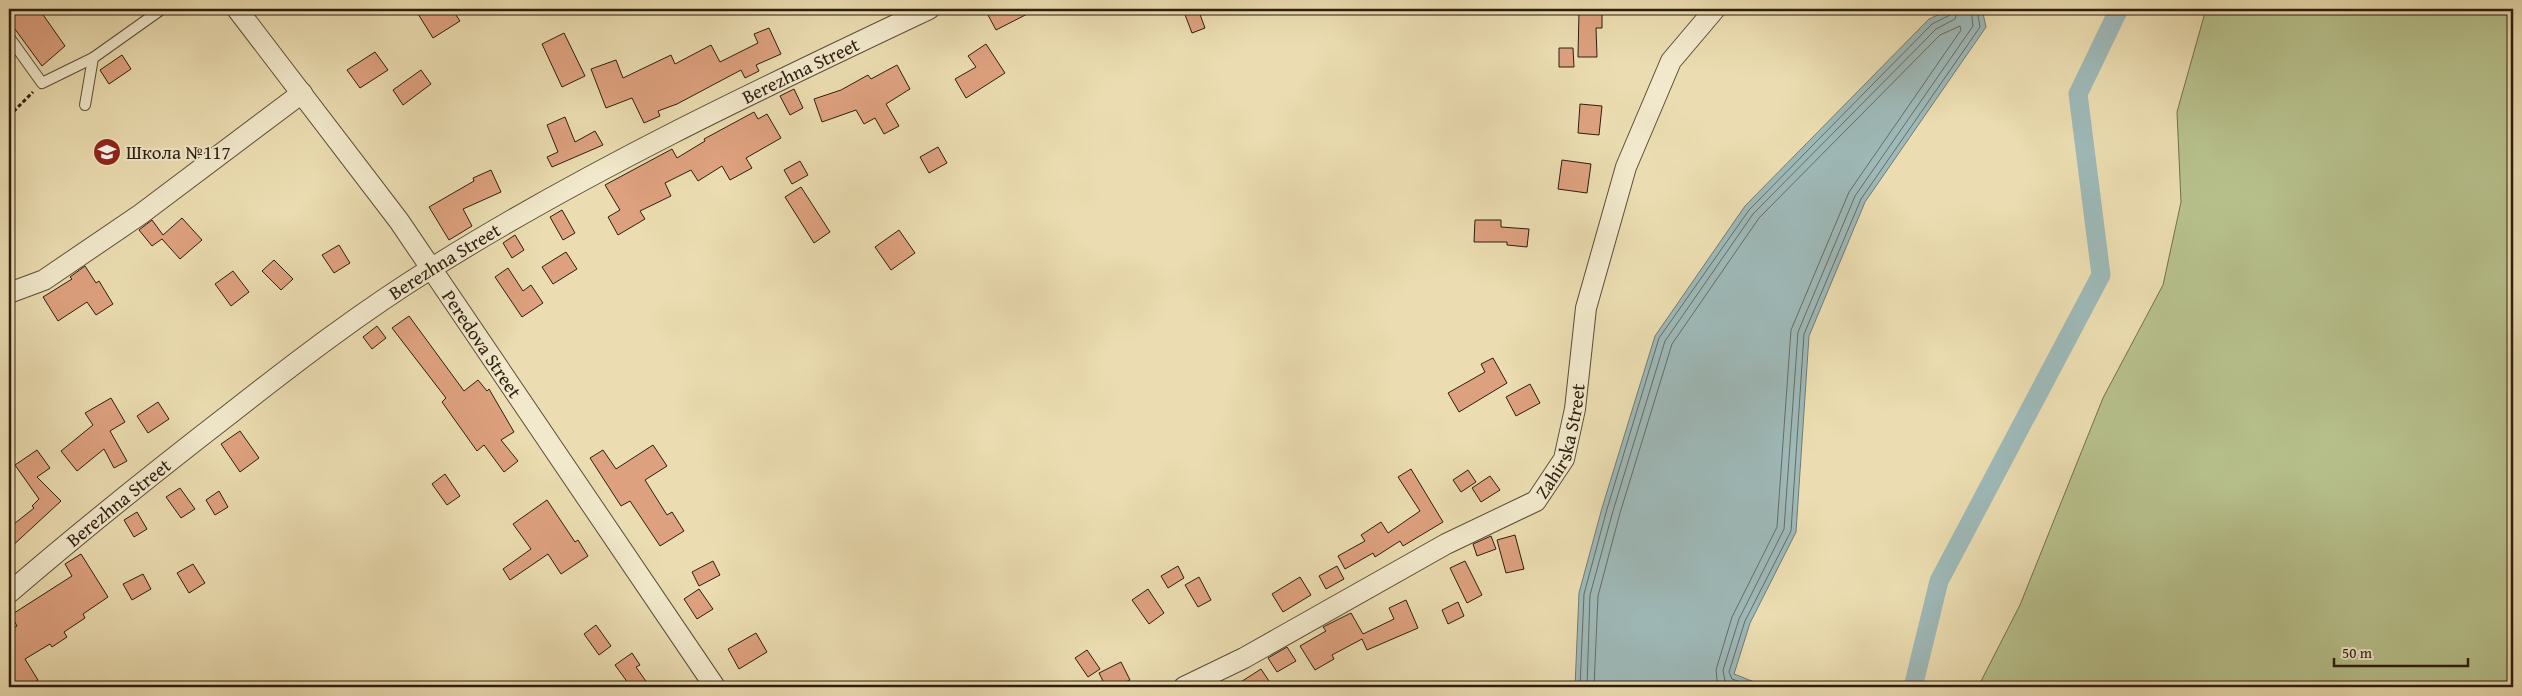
<svg xmlns="http://www.w3.org/2000/svg" width="2522" height="696" font-family="'Gentium Book Plus',serif">
  <style>
    .green { fill: #b7c18c; stroke: #72704d }
    .water { fill: #9eb9b8; stroke: #717b74 }
    .lines { fill: none; stroke-linecap: round; stroke-linejoin: round }
    .shore { stroke: #666c63; stroke-width: 1 }
    .canal { stroke: #9eb9b8; stroke-width: 19 }
    .building { fill: #dea17f; stroke: #2d1e0e }
    .service-casing { stroke: #5c4e37; stroke-width: 12 }
    .minor-casing { stroke: #5c4e37; stroke-width: 22 }
    .path { stroke: #2d1e0e; stroke-width: 3; stroke-dasharray: 4 2.5; stroke-linecap: butt }
    .service { stroke: #f2e9cc; stroke-width: 10 }
    .minor { stroke: #f2e9cc; stroke-width: 20 }
    .labels { text-anchor: middle; stroke-width: 4; stroke-linejoin: round; paint-order: stroke }
    .street-label { font-size: 19px; fill: #2d1e0e; stroke: #f2e9cc }
    .poi-label { font-size: 19px; fill: #2d1e0e; stroke: #f2e9cc; text-anchor: start }
  </style>
  <rect width="100%" height="100%" fill="#ebddb1"/>
  <filter id="stains"><feTurbulence type="fractalNoise" baseFrequency=".004" numOctaves="4"/><feColorMatrix values="0 0 0 0 .2 0 0 0 0 .09 0 0 0 0 .02 0 0 0 .5 -.17"/></filter>
  <radialGradient id="worn" r=".72"><stop offset=".6" stop-color="#630" stop-opacity="0"/><stop offset="1" stop-color="#630" stop-opacity=".3"/></radialGradient>
  <!-- green -->
  <polygon class="green" points="2206,9 2513,9 2513,687 1978,687 2020,605 2103,398 2163,285 2181,202 2177,112"/>
  <!-- water -->
  <polygon class="water" points="1951,9 1982,9 1986,27 1865,202 1809,336 1796,532 1750,623 1734,674 1767,687 1575,687 1579,593 1602,508 1655,336 1745,206 1929,19"/>
  <g class="lines">
    <!-- shore -->
    <g class="shore">
      <polyline points="1580,687 1584,594 1607,509 1659,338 1749,210 1932,24 1950,15 1952,9"/>
      <polyline points="1587,687 1590,595 1613,511 1665,341 1753,214 1936,29 1955,19 1958,9"/>
      <polyline points="1594,687 1598,596 1620,513 1672,344 1759,218 1940,35 1960,26 1961,30 1849,192 1791,330 1777,527 1732,617 1716,670 1717,680 1721,687"/>
      <polyline points="1737,687 1725,681 1723,670 1739,619 1784,529 1798,332 1855,196 1973,26 1971,9"/>
      <polyline points="1754,687 1732,679 1729,672 1745,621 1791,531 1804,334 1861,199 1980,27 1977,9"/>
    </g>
    <!-- canal -->
    <polyline class="canal" points="1913,687 1939,581 2101,275 2078,94 2119,9"/>
  </g>
  <!-- building -->
  <g class="building">
    <polygon points="9,9 39,9 65,46 42,66 9,21"/>
    <polygon points="415,9 452,9 460,21 433,38"/>
    <polygon points="1000,9 1037,9 996,30 988,15"/>
    <polygon points="1194,9 1198,9 1205,28 1192,33 1184,12"/>
    <polygon points="1579,10 1602,10 1602,28 1596,28 1597,57 1578,57"/>
    <polygon points="769,28 781,54 756,65 759,71 745,78 741,70 677,104 658,111 660,116 644,123 632,98 606,108 591,69 616,60 623,78 671,55 675,64 711,45 720,62 758,43 754,34"/>
    <polygon points="564,33 585,76 562,87 542,44"/>
    <polygon points="986,44 1005,73 966,98 955,79 976,67 968,56"/>
    <polygon points="1559,48 1573,48 1574,67 1559,67"/>
    <polygon points="375,52 388,70 360,88 347,70"/>
    <polygon points="122,55 131,69 109,84 100,70"/>
    <polygon points="897,65 910,89 886,104 899,126 884,134 875,118 864,124 856,110 822,122 814,99 841,90 868,75 871,79"/>
    <polygon points="421,70 431,84 403,105 393,90"/>
    <polygon points="794,89 803,108 790,115 780,96"/>
    <polygon points="1580,104 1602,106 1599,135 1578,133"/>
    <polygon points="754,112 758,119 767,114 781,138 746,158 752,168 730,180 722,166 698,181 691,170 665,183 671,196 640,211 645,219 618,235 608,217 620,210 605,185 672,149 677,158 705,141 704,139"/>
    <polygon points="565,117 575,142 595,131 603,145 552,167 547,157 558,152 547,125"/>
    <polygon points="938,147 947,163 929,173 920,157"/>
    <polygon points="1562,160 1591,164 1587,193 1558,189"/>
    <polygon points="800,161 808,175 792,184 784,170"/>
    <polygon points="491,170 501,192 463,209 472,226 449,240 429,207 474,181 473,178"/>
    <polygon points="801,187 830,232 814,243 785,197"/>
    <polygon points="562,210 575,233 563,240 550,217"/>
    <polygon points="182,218 202,240 180,259 162,239 152,246 139,230 152,220 163,235"/>
    <polygon points="1475,220 1501,220 1501,227 1529,229 1527,247 1507,245 1507,242 1474,242"/>
    <polygon points="899,230 915,253 891,270 875,247"/>
    <polygon points="515,235 524,250 512,258 503,243"/>
    <polygon points="339,245 350,263 334,273 322,255"/>
    <polygon points="566,252 577,269 553,284 542,267"/>
    <polygon points="274,260 293,279 281,290 262,271"/>
    <polygon points="85,266 96,283 99,281 113,304 96,315 87,302 58,321 43,297 72,279 70,277"/>
    <polygon points="508,268 523,291 531,285 543,303 522,317 495,277"/>
    <polygon points="233,271 249,292 231,306 215,284"/>
    <polygon points="409,316 464,391 478,380 487,391 489,389 514,432 501,440 518,461 504,472 484,445 477,451 442,402 446,398 392,328"/>
    <polygon points="377,326 386,338 372,349 363,337"/>
    <polygon points="1493,358 1507,383 1459,412 1448,393 1485,372 1481,364"/>
    <polygon points="1530,384 1540,403 1516,416 1506,397"/>
    <polygon points="111,398 125,422 110,431 127,461 114,468 104,449 77,471 61,451 93,425 85,413"/>
    <polygon points="158,402 169,419 148,433 137,416"/>
    <polygon points="240,431 259,458 240,472 221,444"/>
    <polygon points="653,445 667,466 645,480 667,515 672,512 684,531 660,546 630,501 621,506 590,458 603,450 616,469"/>
    <polygon points="37,450 50,468 37,477 61,501 9,549 9,528 34,508 32,506 39,499 15,465"/>
    <polygon points="1411,469 1443,522 1403,546 1400,541 1375,557 1373,553 1345,569 1338,556 1365,541 1361,535 1381,522 1388,533 1420,511 1398,477"/>
    <polygon points="1468,470 1476,482 1461,492 1453,480"/>
    <polygon points="445,474 460,496 447,505 432,484"/>
    <polygon points="1490,476 1500,490 1481,502 1472,488"/>
    <polygon points="180,488 195,509 181,518 166,497"/>
    <polygon points="219,491 228,507 215,515 206,500"/>
    <polygon points="547,500 575,542 578,540 588,556 561,574 548,554 510,580 503,569 531,549 513,524"/>
    <polygon points="137,512 147,529 134,537 124,520"/>
    <polygon points="1515,535 1524,569 1506,573 1497,540"/>
    <polygon points="1491,536 1496,549 1477,556 1473,544"/>
    <polygon points="81,554 108,597 83,614 85,618 64,632 67,637 52,647 50,644 25,659 38,680 26,687 15,687 9,676 9,631 17,626 11,615 72,576 65,564"/>
    <polygon points="713,561 720,575 699,586 692,572"/>
    <polygon points="1465,561 1482,595 1467,603 1450,568"/>
    <polygon points="193,564 205,583 189,593 177,573"/>
    <polygon points="1178,566 1184,578 1168,588 1161,576"/>
    <polygon points="1337,566 1344,579 1326,589 1319,576"/>
    <polygon points="143,574 151,589 132,600 123,584"/>
    <polygon points="1199,577 1211,600 1198,607 1185,585"/>
    <polygon points="1300,577 1311,595 1283,612 1272,594"/>
    <polygon points="699,589 713,609 697,619 684,599"/>
    <polygon points="1148,589 1164,613 1149,624 1132,600"/>
    <polygon points="1406,600 1418,628 1367,650 1362,639 1332,655 1334,659 1315,670 1300,646 1326,631 1323,627 1351,613 1363,634 1394,619 1389,608"/>
    <polygon points="1458,602 1464,616 1448,624 1442,610"/>
    <polygon points="596,625 611,646 599,655 584,634"/>
    <polygon points="756,633 767,652 739,669 728,649"/>
    <polygon points="1287,647 1296,661 1277,672 1268,658"/>
    <polygon points="1087,650 1100,669 1088,677 1075,658"/>
    <polygon points="632,653 640,665 636,667 650,687 631,687 615,665"/>
    <polygon points="1121,662 1130,680 1115,687 1106,687 1099,673"/>
    <polygon points="1261,669 1273,687 1233,687"/>
  </g>
  <g class="lines">
    <!-- service casing -->
    <g class="service-casing">
      <g id="service">
        <polyline points="9,37 42,83 93,58"/>
        <polyline points="85,105 93,58 162,9"/>
      </g>
    </g>
    <!-- minor casing -->
    <g class="minor-casing">
      <g id="minor">
        <path id="s1" d="M237 9 399 221 715 687"/>
        <polyline points="9,293 44,280 141,214 302,93"/>
        <path id="s2" d="M9 593C81 531 156 471 231 413 296 362 361 312 432 268 590 169 760 89 929 9"/>
        <path id="s3" d="M1184 687 1244 658 1446 544 1536 501 1564 459 1575 409 1586 308 1626 167 1671 61 1715 9"/>
      </g>
    </g>
    <!-- path -->
    <polyline class="path" points="9,116 33,92"/>
    <!-- service -->
    <use href="#service" class="service"/>
    <!-- minor -->
    <use href="#minor" class="minor"/>
  </g>
  <!-- icons -->
  <defs>
    <g id="school-disc" transform="scale(1.4375)"><circle r="9.5" fill="#8f2418" stroke="#f2e9cc"/><path d="M0-5L7-2L0 1L-7-2ZM-4 1L0 2.5L4 1V4Q0 6-4 4Z" fill="#fff"/></g>
  </defs>
  <g fill-rule="evenodd">
    <use href="#school-disc" x="107" y="152"/>
  </g>
  <g class="labels">
    <!-- street labels -->
    <g class="street-label">
      <text dy="7" stroke="none"><textPath href="#s2" startOffset="952">Berezhna Street</textPath></text>
      <text dy="7" stroke="none"><textPath href="#s2" startOffset="548">Berezhna Street</textPath></text>
      <text dy="7" stroke="none"><textPath href="#s1" startOffset="415">Peredova Street</textPath></text>
      <text dy="7" stroke="none"><textPath href="#s3" startOffset="465">Zahirska Street</textPath></text>
      <text dy="7" stroke="none"><textPath href="#s2" startOffset="142">Berezhna Street</textPath></text>
    </g>
    <!-- poi labels -->
    <g class="poi-label">
      <text x="126" y="159">Школа №117</text>
    </g>
  </g>
  <!-- margin -->
  <rect width="2522" height="696" fill="none" stroke="#ebddb1" stroke-width="30"/>
  <rect x="10" y="10" width="2502" height="676" fill="none" stroke="#2d1e0e" stroke-width="2.5"/>
  <rect x="15" y="15" width="2492" height="666" fill="none" stroke="#2d1e0e"/>
  <!-- scale -->
  <path d="M2334 658v8h134v-8" fill="none" stroke="#2d1e0e" stroke-width="2.5"/>
  <text x="2342" y="658" font-size="15" fill="#2d1e0e" stroke="#f2e9cc" stroke-width="4" paint-order="stroke">50 m</text>
  <rect width="100%" height="100%" filter="url(#stains)"/>
  <rect width="100%" height="100%" fill="url(#worn)"/>
</svg>
